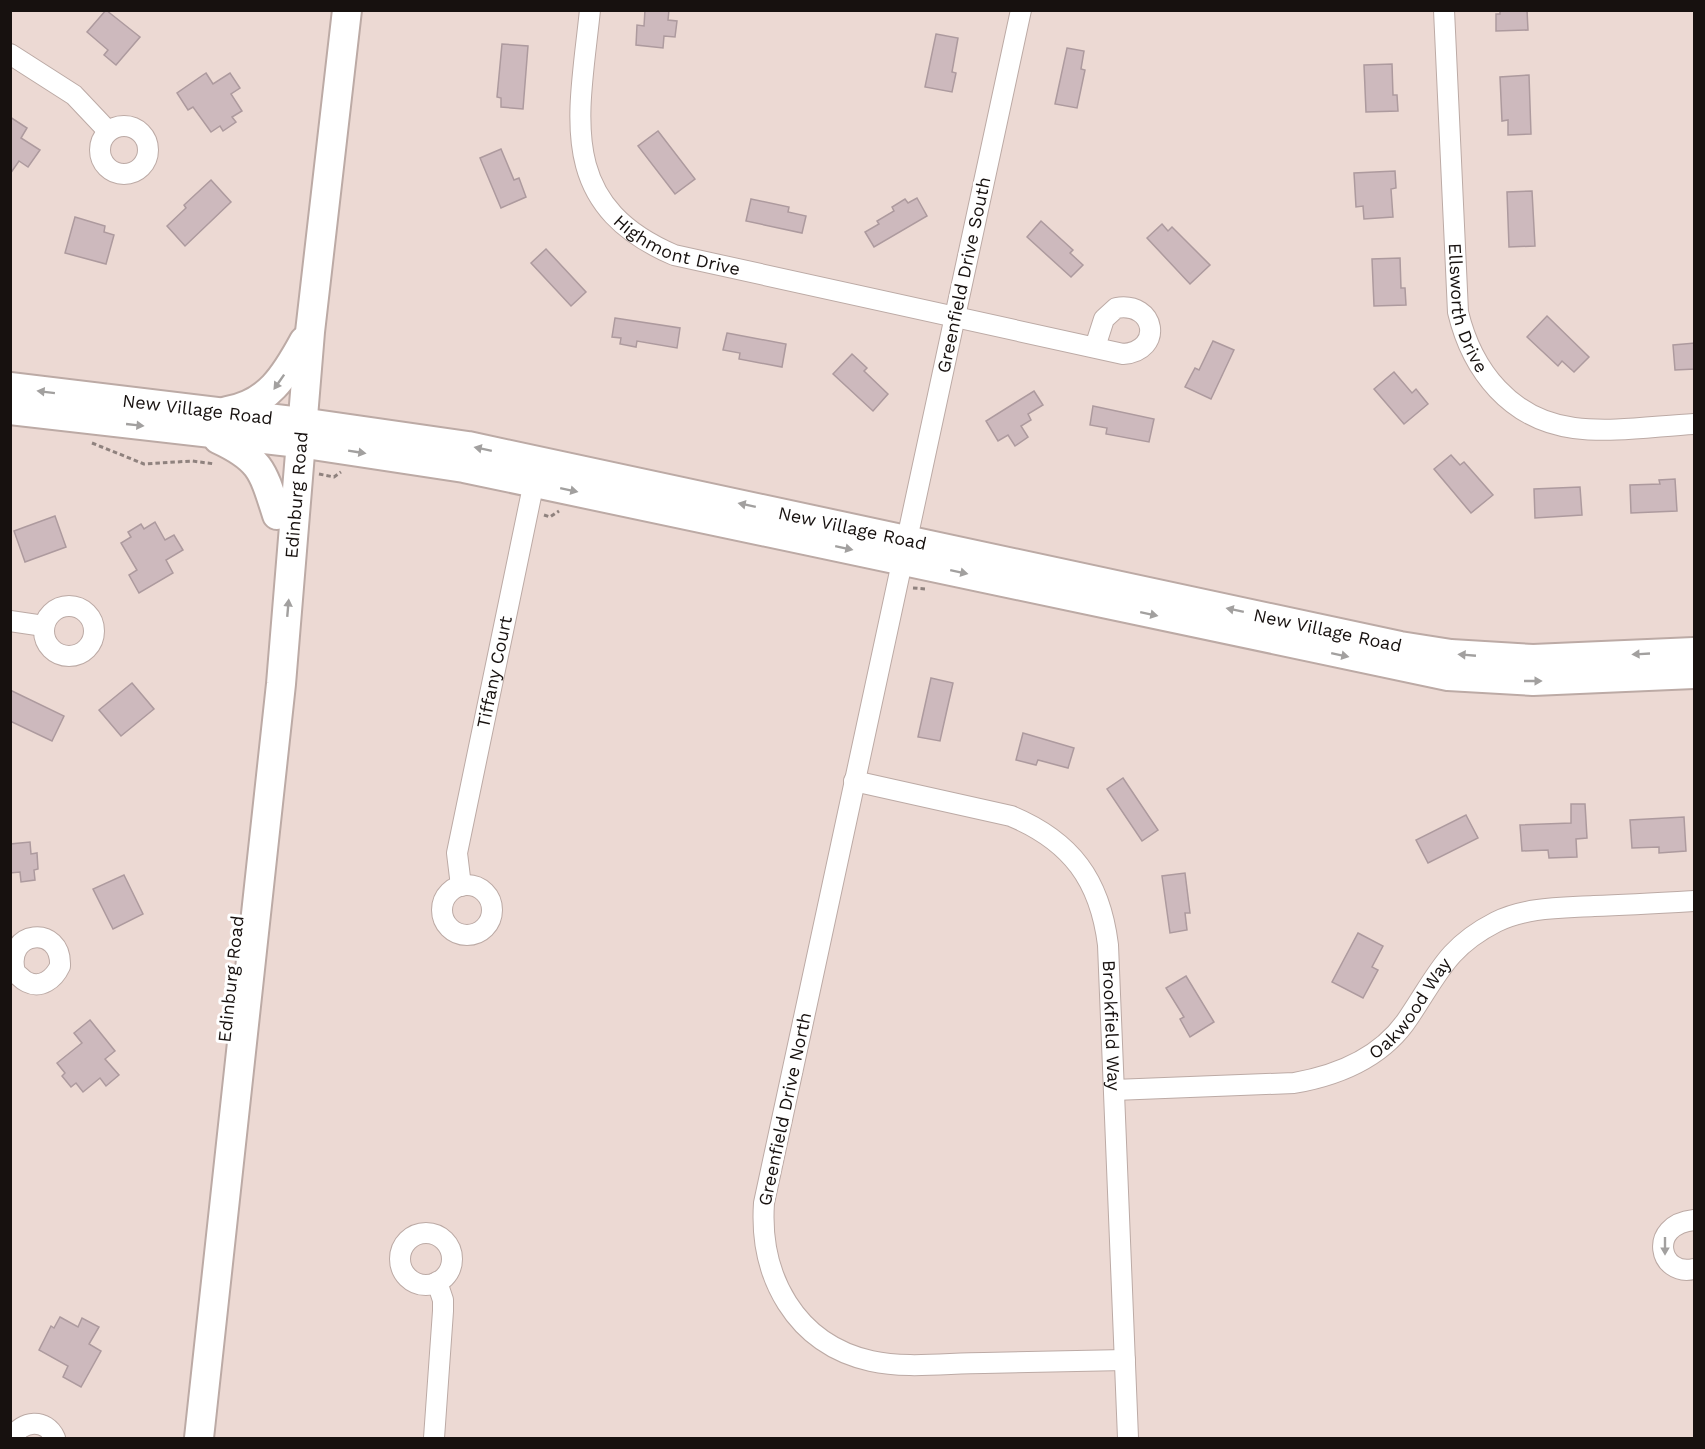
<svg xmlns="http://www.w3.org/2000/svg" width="1705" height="1449" font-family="'Work Sans',sans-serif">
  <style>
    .building { fill: #cdb9bd; stroke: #ad9a9e; stroke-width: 1.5 }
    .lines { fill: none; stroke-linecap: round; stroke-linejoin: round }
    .minor-casing { stroke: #bcaaa5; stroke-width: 22 }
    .secondary-casing { stroke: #bcaaa5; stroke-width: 32 }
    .path { stroke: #8f827e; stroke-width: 3; stroke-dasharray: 4.5 3; stroke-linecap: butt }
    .minor { stroke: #fff; stroke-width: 20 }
    .secondary { stroke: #fff; stroke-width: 28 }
    .oneway { fill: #a2a09f }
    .labels { text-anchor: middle; stroke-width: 6; stroke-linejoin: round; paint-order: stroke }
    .street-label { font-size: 18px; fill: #17110f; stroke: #fff }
  </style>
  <rect width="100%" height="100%" fill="#ecd9d3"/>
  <!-- building -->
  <g class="building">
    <polygon points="106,10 140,37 116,65 104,55 108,50 87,32"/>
    <polygon points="645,10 669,10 668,20 677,21 675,37 664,36 663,48 636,45 637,25 644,26"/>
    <polygon points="1500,10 1527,10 1528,30 1496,31 1496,14 1500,14"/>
    <polygon points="936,34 958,38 952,72 956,73 952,92 925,87"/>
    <polygon points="502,44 528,46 523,109 501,107 501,98 497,97"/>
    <polygon points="1067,48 1084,51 1081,69 1085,70 1077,108 1055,104"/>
    <polygon points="1392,64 1393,95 1397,95 1398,111 1366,112 1364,65"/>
    <polygon points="206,73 213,84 230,73 240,88 231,94 242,111 232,117 236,122 223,131 220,126 211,132 193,107 188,110 177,93"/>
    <polygon points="1529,75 1531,134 1508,135 1508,120 1502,121 1500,77"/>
    <polygon points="10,117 27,128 21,138 40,150 28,167 19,161 10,174"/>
    <polygon points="658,131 695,179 675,194 638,146"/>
    <polygon points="501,149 514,180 519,178 526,197 501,208 480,158"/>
    <polygon points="1395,171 1396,188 1391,189 1393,217 1364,219 1363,206 1356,207 1354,173"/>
    <polygon points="211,180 231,202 185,246 167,226 186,208 184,205"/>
    <polygon points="1532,191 1535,246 1509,247 1507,192"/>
    <polygon points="917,198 927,216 874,247 865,232 879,224 877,221 894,211 892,207 905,199 908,203"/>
    <polygon points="751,199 789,207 788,212 806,216 802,233 746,221"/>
    <polygon points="75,217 105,226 104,232 114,235 106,264 65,253"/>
    <polygon points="1041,221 1073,250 1070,253 1083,265 1071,277 1027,237"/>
    <polygon points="1162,224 1168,231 1172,227 1210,265 1190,284 1147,238"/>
    <polygon points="546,249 586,292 571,306 531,263"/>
    <polygon points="1400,258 1401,288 1405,288 1406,305 1374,306 1372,259"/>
    <polygon points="1547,316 1589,357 1574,372 1562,361 1558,366 1527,337"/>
    <polygon points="615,318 680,328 677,348 637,341 636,347 620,344 621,338 612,337"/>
    <polygon points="727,333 786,344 782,367 739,359 740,353 723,350"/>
    <polygon points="1213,341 1234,350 1211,399 1185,387 1195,368 1199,370"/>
    <polygon points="1695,343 1695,369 1675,370 1673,345"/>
    <polygon points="852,354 867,368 864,371 888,394 873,411 833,374"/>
    <polygon points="1394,372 1412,393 1416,389 1428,404 1404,424 1374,389"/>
    <polygon points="1034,391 1043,405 1028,414 1031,420 1021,426 1028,437 1015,446 1008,435 998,441 986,421"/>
    <polygon points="1093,406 1154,419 1149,442 1106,434 1107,428 1090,425"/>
    <polygon points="1451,455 1460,465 1464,462 1493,495 1471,513 1434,469"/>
    <polygon points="1675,479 1677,511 1631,513 1630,485 1660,484 1659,480"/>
    <polygon points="1580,487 1582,515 1535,518 1534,489"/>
    <polygon points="55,516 66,547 25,562 14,531"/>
    <polygon points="155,522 165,540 174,535 183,550 166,560 173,573 139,593 129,575 137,570 121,543 131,537 128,532 141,524 144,529"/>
    <polygon points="931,678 953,683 940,741 918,737"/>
    <polygon points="132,683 154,709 121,736 99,710"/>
    <polygon points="10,690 64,716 52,741 10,721"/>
    <polygon points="1023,733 1074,748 1068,768 1038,760 1036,765 1016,760"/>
    <polygon points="1123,778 1158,830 1142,841 1107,789"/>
    <polygon points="1571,804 1585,804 1587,838 1576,839 1577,857 1549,858 1548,850 1522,851 1520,825 1571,823"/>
    <polygon points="1466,815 1478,838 1428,863 1416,840"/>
    <polygon points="1684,817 1686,851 1659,853 1659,847 1632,848 1630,820"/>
    <polygon points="30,842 31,854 37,853 38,869 34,870 35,880 21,882 20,872 10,873 10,844"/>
    <polygon points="1185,873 1190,913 1185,913 1187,930 1170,933 1162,876"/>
    <polygon points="124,875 143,914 113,929 93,889"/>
    <polygon points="1358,933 1383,946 1372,967 1378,970 1363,998 1332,982"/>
    <polygon points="1186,976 1214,1022 1190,1037 1180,1019 1184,1017 1166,988"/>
    <polygon points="90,1020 115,1051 105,1059 119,1075 106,1086 100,1078 83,1092 76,1083 71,1087 62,1076 65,1073 57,1063 82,1043 74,1033"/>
    <polygon points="60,1317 78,1327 82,1318 99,1327 89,1344 101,1351 81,1387 63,1377 68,1366 39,1350 51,1326 54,1328"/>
  </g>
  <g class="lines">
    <!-- minor casing -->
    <g class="minor-casing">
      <g id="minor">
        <path id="s1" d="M590 10C579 116 555 204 674 255L1123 354C1164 351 1156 301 1116 308L1104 319 1095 347"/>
        <path d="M1021 10 764 1203C759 1276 795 1344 871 1361 907 1369 947 1363 984 1363 1031 1362 1078 1361 1125 1360"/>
        <path id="s2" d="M1444 10 1458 312C1472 371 1511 420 1574 428 1613 433 1655 426 1694 424"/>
        <polyline points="10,54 74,95 108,131"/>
        <circle cx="124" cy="150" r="24"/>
        <circle cx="69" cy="631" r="25"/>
        <polyline points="10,621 44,626"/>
        <path id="s3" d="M854 781 1011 816C1071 841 1100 880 1108 945L1128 1438"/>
        <circle cx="467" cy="910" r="25"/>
        <path id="s4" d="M461 886 457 853 536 472"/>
        <path d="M10 971C18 972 20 979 27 982 41 989 54 979 60 966 62 924 4 930 15 972"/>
        <path id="s5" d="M1114 1090 1294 1083C1340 1075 1383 1057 1409 1017 1438 974 1447 947 1496 922 1526 907 1562 908 1594 906 1628 905 1661 903 1694 901"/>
        <path d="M1694 1220C1647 1225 1659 1277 1694 1269"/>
        <circle cx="426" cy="1259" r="26"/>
        <path d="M12 1438C22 1420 46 1418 55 1438"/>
        <polyline points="434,1438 443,1311 443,1300 437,1282"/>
      </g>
    </g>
    <!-- secondary casing -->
    <g class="secondary-casing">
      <g id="secondary">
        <path id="s6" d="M10 387 301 422 468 446 1400 646 1451 654 1533 659 1694 652"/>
        <polyline points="10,410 299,443 464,468 1448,676 1533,681 1694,674"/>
        <path d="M227 411C268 404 285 376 304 341"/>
        <path d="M218 439C261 459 263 471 277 515"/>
        <path id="s7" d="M199 1438 281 684 310 332 347 10"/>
      </g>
    </g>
    <!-- path -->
    <g class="path">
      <polyline points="92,443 144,464 192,461 215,464"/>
      <polyline points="319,474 334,477 341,472"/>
      <polyline points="544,515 550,517 559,511"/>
      <polyline points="913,588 926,589"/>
    </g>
    <!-- minor -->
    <use href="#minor" class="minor"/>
    <!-- secondary -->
    <use href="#secondary" class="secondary"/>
  </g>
  <!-- one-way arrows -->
  <defs><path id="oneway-solid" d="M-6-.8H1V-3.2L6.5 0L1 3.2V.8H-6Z" transform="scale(1.5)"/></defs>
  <g class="oneway">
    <use href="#oneway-solid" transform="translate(279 382) rotate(125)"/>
    <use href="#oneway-solid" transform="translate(46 392) rotate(-173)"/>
    <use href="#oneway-solid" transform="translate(135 425) rotate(6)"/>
    <use href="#oneway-solid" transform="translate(483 449) rotate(-168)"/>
    <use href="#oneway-solid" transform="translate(357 452) rotate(9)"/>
    <use href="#oneway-solid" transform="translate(569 490) rotate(12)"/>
    <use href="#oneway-solid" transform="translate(747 505) rotate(-168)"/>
    <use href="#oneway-solid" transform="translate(844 548) rotate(12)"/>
    <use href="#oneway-solid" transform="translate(959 572) rotate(12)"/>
    <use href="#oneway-solid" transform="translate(288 608) rotate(-85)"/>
    <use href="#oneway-solid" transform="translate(1235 610) rotate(-168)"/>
    <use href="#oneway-solid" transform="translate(1149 614) rotate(12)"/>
    <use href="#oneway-solid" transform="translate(1641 654) rotate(177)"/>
    <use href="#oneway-solid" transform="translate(1340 655) rotate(12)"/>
    <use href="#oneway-solid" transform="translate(1467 655) rotate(-175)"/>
    <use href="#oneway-solid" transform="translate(1533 681)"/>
    <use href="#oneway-solid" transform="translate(1665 1246) rotate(90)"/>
  </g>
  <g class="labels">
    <!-- street labels -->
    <g class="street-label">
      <text dy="6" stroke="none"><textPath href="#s1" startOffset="286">Highmont Drive</textPath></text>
      <text transform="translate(964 275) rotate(-78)" y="6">Greenfield Drive South</text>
      <text dy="6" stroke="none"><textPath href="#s2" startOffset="300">Ellsworth Drive</textPath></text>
      <text dy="6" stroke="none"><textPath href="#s6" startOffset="189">New Village Road</textPath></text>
      <text dy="6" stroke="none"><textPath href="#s7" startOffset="948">Edinburg Road</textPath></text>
      <text dy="6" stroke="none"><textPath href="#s6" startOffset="855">New Village Road</textPath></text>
      <text dy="6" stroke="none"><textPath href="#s6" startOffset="1341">New Village Road</textPath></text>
      <text dy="6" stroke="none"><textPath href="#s4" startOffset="218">Tiffany Court</textPath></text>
      <text transform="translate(231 979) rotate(-84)" y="6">Edinburg Road</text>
      <text dy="6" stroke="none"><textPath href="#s5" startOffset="324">Oakwood Way</textPath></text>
      <text dy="6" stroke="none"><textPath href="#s3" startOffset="412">Brookfield Way</textPath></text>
      <text transform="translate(785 1109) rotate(-78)" y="6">Greenfield Drive North</text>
    </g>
  </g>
  <!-- border -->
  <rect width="1705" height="1449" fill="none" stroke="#17110f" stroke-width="24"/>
</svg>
